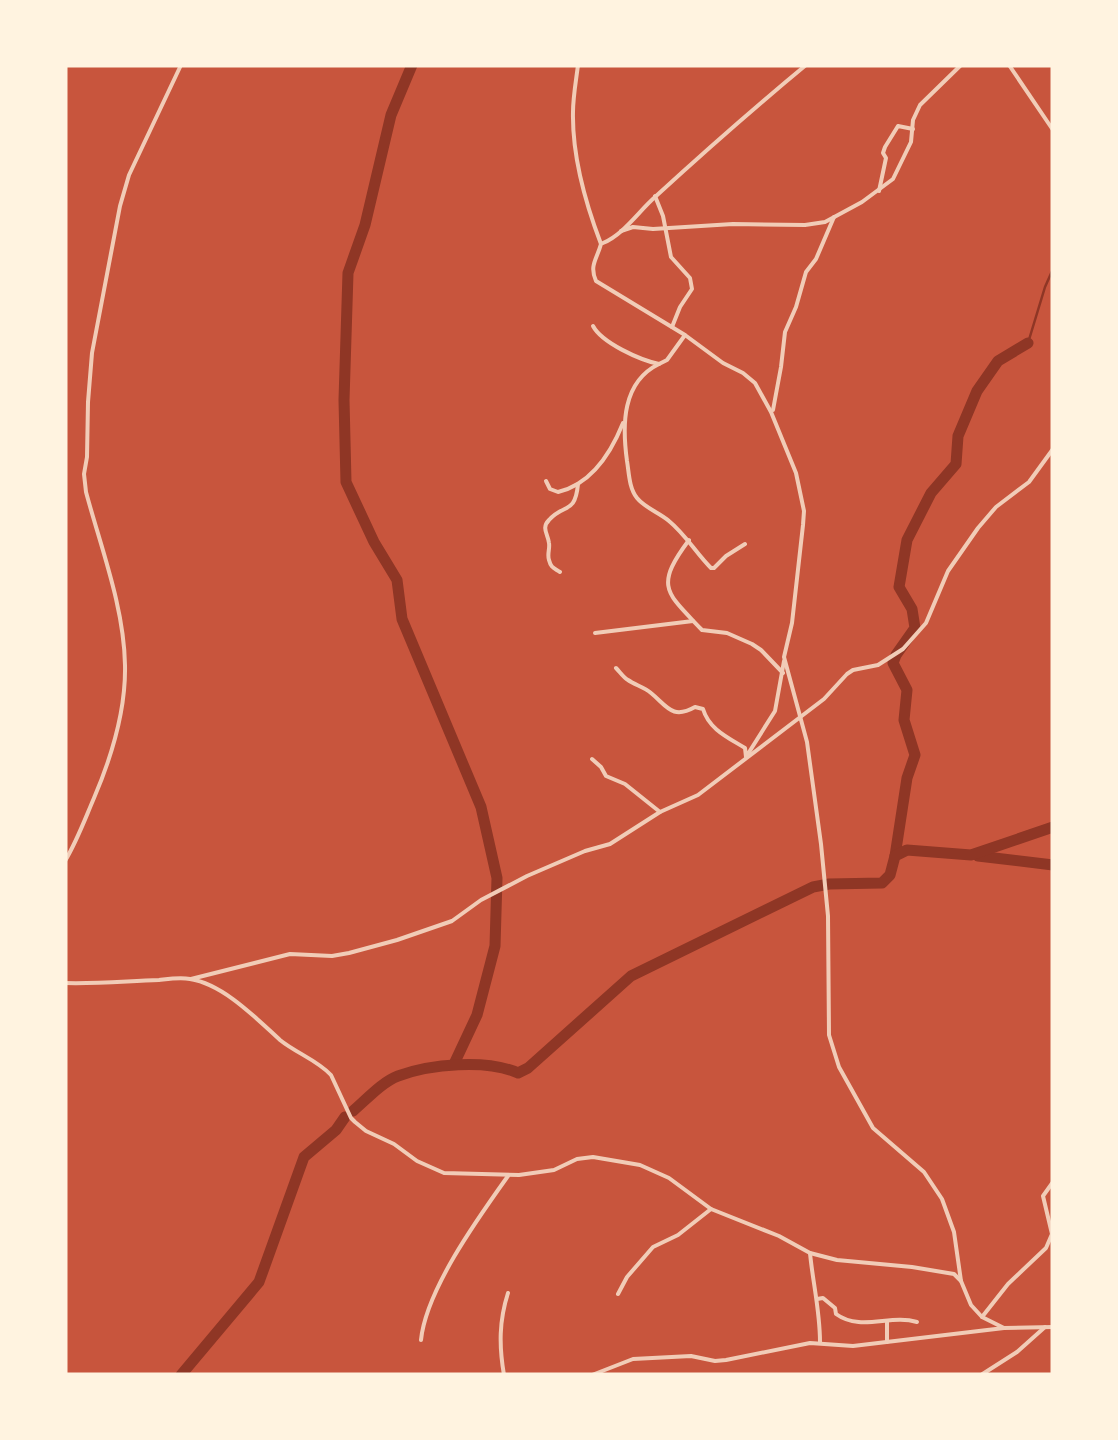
<svg xmlns="http://www.w3.org/2000/svg" width="1118" height="1440" font-family="Cabin,sans-serif">
  <style>
    .lines { fill: none; stroke-linecap: round; stroke-linejoin: round }
    .stream { stroke: #8f3625; stroke-width: 2.5 }
    .river { stroke: #8f3625; stroke-width: 11 }
    .minor { stroke: #f1ccb7; stroke-width: 4 }
    .tertiary { stroke: #f1ccb7; stroke-width: 4 }
  </style>
  <rect width="100%" height="100%" fill="#c8553d"/>
  <g class="lines">
    <!-- stream -->
    <polyline class="stream" points="1028,343 1045,287 1053,269"/>
    <!-- river -->
    <g class="river">
      <polyline points="412,65 391,115 365,225 348,273 344,400 346,482 374,542 397,580 402,619 481,807 497,878 495,946 477,1015 454,1064"/>
      <polyline points="895,856 907,778 915,755 904,720 907,690 893,663 896,655 915,628 912,609 899,587 907,540 931,493 956,464 958,436 977,391 998,361 1028,343"/>
      <polyline points="978,856 1053,865"/>
      <path d="M353 1111C366 1100 382 1082 398 1076 430 1064 487 1059 518 1073L528 1068 631 976 813 887 829 884 882 883 890 875 895 856 907 850 971 855 1053 827"/>
      <polyline points="181,1375 259,1282 304,1157 336,1130 345,1117"/>
    </g>
    <!-- minor -->
    <g class="minor">
      <path d="M578 65C576 81 573 97 573 112 572 157 585 202 601 244 597 259 589 265 596 281L685 335 723 363 743 373 755 383 771 412 796 473 804 511 803 525 792 623 784 657 807 742 821 844 828 916 829 1035 839 1067 873 1128 924 1172 942 1199 954 1232 961 1281"/>
      <polyline points="1009,65 1053,130"/>
      <polyline points="879,191 886,158 883,153 885,147 898,126 913,129"/>
      <polyline points="655,196 663,216 671,257 690,278 692,289 680,307 672,327"/>
      <polyline points="621,231 633,227 653,229 733,224 805,225 825,222 862,202 893,179 911,142 913,120 920,105 961,65"/>
      <path d="M603 243C624 234 638 212 655 197 704 152 754 108 806 65"/>
      <path d="M593 326C602 343 640 360 659 364L667 360 685 335"/>
      <path d="M659 364C622 382 622 425 627 461 629 473 629 488 637 498 645 508 660 513 669 521 686 535 696 553 711 568H714L726 556 745 544"/>
      <polyline points="773,410 781,367 785,332 796,307 806,272 816,259 834,217"/>
      <path d="M546 481 550 489 558 492C592 484 611 453 623 423"/>
      <path d="M689 540C654 587 666 592 702 630L727 633 752 644 761 650 783 673"/>
      <path d="M560 572C554 568 551 568 549 560 547 554 550 549 549 543 548 534 541 528 549 520 564 503 575 515 578 484"/>
      <polyline points="595,633 693,621"/>
      <path d="M616 668C620 672 623 677 628 680 635 685 644 687 651 693 667 706 672 720 695 707L703 709C709 729 727 737 745 748L746 757 775 711 784 661"/>
      <polyline points="592,759 601,767 606,776 625,784 660,812"/>
      <path d="M65 861C77 841 85 819 94 798 112 756 126 711 125 665 124 607 101 548 86 492L84 474 87 457 88 402 92 353 120 206 129 175 181 65"/>
      <polyline points="191,979 290,954 332,956 349,953 397,940 452,921 481,900 527,876 585,851 610,844 660,812 698,795 824,699 847,674 853,670 878,665 903,649 926,623 948,571 978,528 996,507 1029,482 1053,449"/>
      <path d="M810 1253C813 1284 820 1311 820 1342"/>
      <polyline points="618,1294 627,1277 653,1247 678,1235 711,1209"/>
      <path d="M817 1299 823 1298 835 1308 836 1314C861 1332 890 1314 917 1322"/>
      <polyline points="982,1317 1008,1284 1046,1248 1052,1234 1043,1196 1053,1182"/>
      <path d="M421 1340C426 1290 478 1218 508 1176"/>
      <polyline points="887,1342 887,1321"/>
      <path d="M504 1375C499 1346 499 1321 508 1293"/>
      <polyline points="581,1375 592,1375 633,1359 691,1356 715,1361 726,1360 810,1343 853,1346 1004,1328"/>
      <polyline points="981,1375 1017,1352 1045,1327"/>
    </g>
    <!-- tertiary -->
    <path class="tertiary" d="M65 983C97 984 127 981 159 980 168 979 180 977 190 979 223 984 256 1018 280 1040 296 1053 317 1060 331 1075L351 1118 355 1122 366 1131 394 1144 417 1161 444 1173 519 1175 554 1170 577 1159 593 1157 640 1165 669 1178 711 1209 779 1236 810 1253 837 1260 912 1267 954 1274 961 1281 971 1305 982 1317 1004 1328 1053 1327"/>
  </g>
  <!-- border -->
  <rect width="1118" height="1440" fill="none" stroke="#fff3e0" stroke-width="135"/>
</svg>
